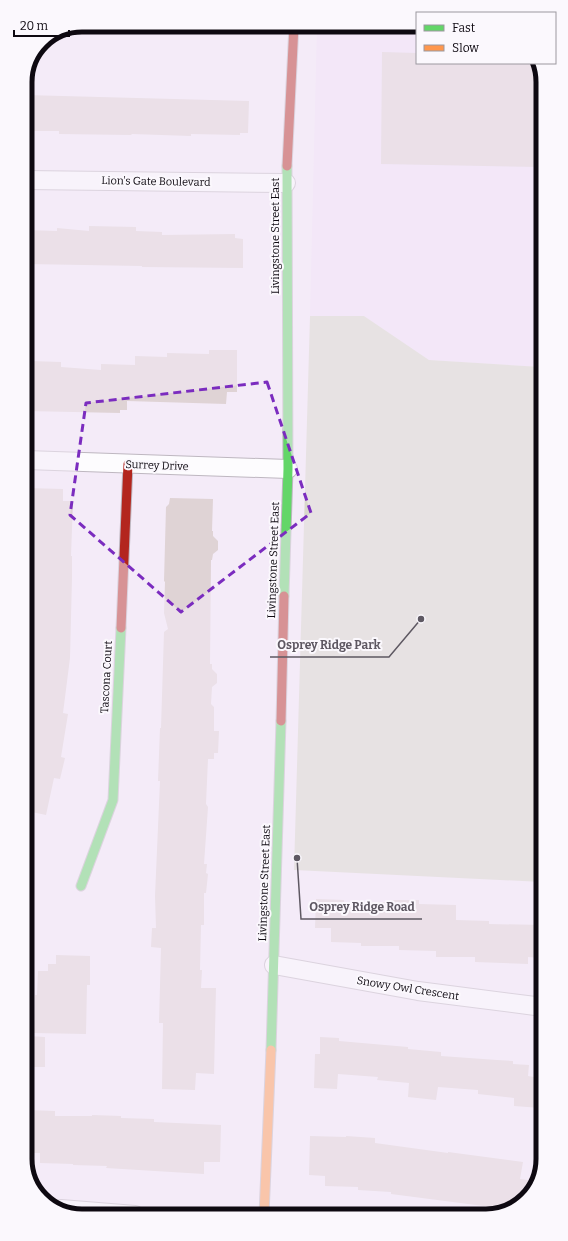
<svg xmlns="http://www.w3.org/2000/svg" width="568" height="1241" font-family="Bitter,serif">
  <style>
    .built { fill: #f1e2f9 }
    .green { fill: #d8d7cb }
    .building { fill: #dfd3d5 }
    .lines { fill: none; stroke-linecap: round; stroke-linejoin: round }
    .street-casing { stroke: #beb7c0; stroke-width: 20 }
    .fast-casing { stroke: #beb7c0; stroke-width: 11 }
    .slow-casing { stroke: #beb7c0; stroke-width: 11 }
    .jam-casing { stroke: #beb7c0; stroke-width: 11 }
    .street { stroke: #fdfcfe; stroke-width: 18 }
    .fast { stroke: #63d668; stroke-width: 9 }
    .slow { stroke: #ff974d; stroke-width: 9 }
    .jam { stroke: #b3261e; stroke-width: 9 }
    .marked { fill: none; stroke: #7b2cbf; stroke-width: 3; stroke-dasharray: 8 5; stroke-linejoin: round }
    .labels { text-anchor: middle; stroke-width: 4; stroke-linejoin: round; paint-order: stroke }
    .street-label { font-size: 11px; fill: #0e0911; stroke: #fbf8fd }
    .rim { fill: none; stroke: #0e0911; stroke-width: 5 }
    .leader { fill: none; stroke: #5e5862; stroke-width: 1.5 }
    .callout-dot { fill: #5e5862; stroke: #fbf8fd; stroke-width: 1.5 }
    .callout-label { font-size: 12px; text-anchor: middle; font-weight: bold; fill: #5e5862; stroke: #fbf8fd; stroke-width: 4; stroke-linejoin: round; paint-order: stroke }
  </style>
  <rect width="100%" height="100%" fill="#f4ebf8"/>
  <!-- built -->
  <polygon class="built" points="317,25 417,25 417,63 540,64 541,367 429,360 364,316 310,316"/>
  <!-- green -->
  <polygon class="green" points="310,316 364,316 429,360 541,367 542,882 294,870"/>
  <!-- building -->
  <g class="building">
    <polygon points="382,52 417,53 417,63 539,63 540,167 381,164"/>
    <polygon points="25,95 249,101 248,133 240,133 240,135 191,134 191,136 132,134 131,135 59,134 59,131 27,131 26,128 25,128"/>
    <polygon points="89,226 136,227 136,231 162,232 162,235 235,234 235,238 243,239 243,268 142,267 142,266 26,264 26,230 57,231 57,228 89,231"/>
    <polygon points="209,350 237,350 237,392 227,392 226,404 127,401 127,410 120,410 120,413 26,411 26,363 30,363 30,361 61,362 61,367 101,370 101,364 135,365 135,356 167,357 167,353 209,354"/>
    <polygon points="26,488 63,489 63,501 73,501 71,556 72,556 72,577 70,658 63,713 68,714 61,757 65,758 60,779 54,778 46,815 27,811"/>
    <polygon points="170,498 213,499 212,531 213,531 213,536 218,541 218,550 213,554 212,560 211,560 210,664 212,664 212,669 217,674 217,683 212,687 211,704 214,707 214,731 219,731 218,753 214,753 214,759 208,759 206,804 208,807 204,864 207,864 206,873 208,874 206,893 204,893 204,925 201,925 200,970 202,970 201,988 216,988 214,1074 196,1073 195,1090 162,1089 163,1023 159,1023 161,948 151,947 152,928 156,928 155,896 160,781 158,781 160,728 161,728 164,632 168,629 164,613 165,582 164,581 166,507 169,504"/>
    <polygon points="316,899 344,900 344,902 390,902 390,900 419,900 419,904 456,905 456,920 489,921 489,924 542,925 542,958 528,957 528,964 475,962 475,957 436,957 436,951 399,950 399,946 361,946 361,943 331,942 331,928 315,928"/>
    <polygon points="56,955 90,956 90,985 87,985 86,1034 34,1033 35,995 37,995 38,971 48,971 48,964 56,964"/>
    <polygon points="28,1036 45,1037 45,1067 28,1067"/>
    <polygon points="320,1037 339,1038 339,1041 408,1047 408,1049 441,1052 441,1056 497,1060 513,1061 513,1064 529,1065 528,1076 534,1077 534,1079 543,1080 541,1108 514,1106 514,1098 478,1094 478,1090 438,1087 436,1100 408,1097 409,1083 377,1080 378,1077 338,1074 337,1089 314,1088 315,1054 320,1054"/>
    <polygon points="28,1110 55,1111 55,1116 92,1116 92,1115 121,1116 121,1118 154,1119 154,1122 221,1125 220,1162 204,1162 204,1174 106,1168 107,1166 73,1165 73,1164 40,1163 40,1153 33,1153 34,1144 28,1144"/>
    <polygon points="310,1136 346,1137 346,1136 375,1138 375,1143 448,1153 448,1152 523,1162 520,1179 535,1181 531,1193 504,1213 498,1213 499,1208 391,1194 391,1192 358,1190 358,1187 325,1186 325,1176 309,1175"/>
  </g>
  <g class="lines">
    <!-- street casing -->
    <g class="street-casing">
      <g id="street">
        <polyline points="25,180 286,183"/>
        <polyline points="26,460 288,469"/>
        <polyline points="274,965 418,991 543,1007"/>
        <polyline points="61,1209 135,1215"/>
      </g>
    </g>
    <!-- fast casing -->
    <g class="fast-casing">
      <g id="fast">
        <polyline points="284,596 288,469 287,166"/>
        <polyline points="81,886 113,800 121,628"/>
        <polyline points="271,1050 281,721"/>
      </g>
    </g>
    <!-- slow casing -->
    <g class="slow-casing">
      <polyline id="slow" points="264,1215 271,1050"/>
    </g>
    <!-- jam casing -->
    <g class="jam-casing">
      <g id="jam">
        <polyline points="287,166 294,25"/>
        <polyline points="121,628 128,464"/>
        <polyline points="281,721 284,596"/>
      </g>
    </g>
    <!-- street -->
    <use href="#street" class="street"/>
    <!-- fast -->
    <use href="#fast" class="fast"/>
    <!-- slow -->
    <use href="#slow" class="slow"/>
    <!-- jam -->
    <use href="#jam" class="jam"/>
  </g>
  <!-- marked area -->
  <path d="M0 0H568V1241H0ZM267 382 311 513 181 612 70 515 86 403Z" fill="#f4ebf8" fill-opacity=".55" fill-rule="evenodd"/>
  <path class="marked" d="M267 382 311 513 181 612 70 515 86 403Z"/>
  <g class="labels">
    <!-- street labels -->
    <g class="street-label">
      <text transform="translate(156 181) rotate(1)" y="4">Lion's Gate Boulevard</text>
      <text transform="translate(275 236) rotate(-90)" y="4">Livingstone Street East</text>
      <text transform="translate(157 465) rotate(2)" y="4">Surrey Drive</text>
      <text transform="translate(273 560) rotate(-88)" y="4">Livingstone Street East</text>
      <text transform="translate(106 677) rotate(-87)" y="4">Tascona Court</text>
      <text transform="translate(264 883) rotate(-88)" y="4">Livingstone Street East</text>
      <text transform="translate(408 988) rotate(9)" y="4">Snowy Owl Crescent</text>
    </g>
  </g>
  <!-- crop -->
  <path d="M0 0H568V1241H0ZM82 32H486A50 50 0 0 1 536 82V1159A50 50 0 0 1 486 1209H82A50 50 0 0 1 32 1159V82A50 50 0 0 1 82 32Z" fill="#fbf8fd" fill-rule="evenodd"/>
  <path class="rim" d="M82 32H486A50 50 0 0 1 536 82V1159A50 50 0 0 1 486 1209H82A50 50 0 0 1 32 1159V82A50 50 0 0 1 82 32Z"/>
  <!-- callouts -->
  <path class="leader" d="M421 619L389 657H270M297 858L301 919H422"/>
  <g class="callout-dot">
    <circle cx="421" cy="619" r="4"/>
    <circle cx="297" cy="858" r="4"/>
  </g>
  <g class="callout-label">
    <text x="329" y="649">Osprey Ridge Park</text>
    <text x="362" y="911">Osprey Ridge Road</text>
  </g>
  <!-- legend -->
  <rect x="416" y="12" width="140" height="52" fill="#fbf8fd" stroke="#9c989f"/>
  <rect x="424" y="25" width="20" height="6" fill="#63d668" stroke="#9c989f"/>
  <text x="452" y="32" font-size="12" fill="#0e0911">Fast</text>
  <rect x="424" y="45" width="20" height="6" fill="#ff974d" stroke="#9c989f"/>
  <text x="452" y="52" font-size="12" fill="#0e0911">Slow</text>
  <!-- scale -->
  <path d="M14 30v6h55v-6" fill="none" stroke="#0e0911" stroke-width="2"/>
  <text x="20" y="30" font-size="12" fill="#0e0911" stroke="#fbf8fd" stroke-width="3" paint-order="stroke">20 m</text>
</svg>
